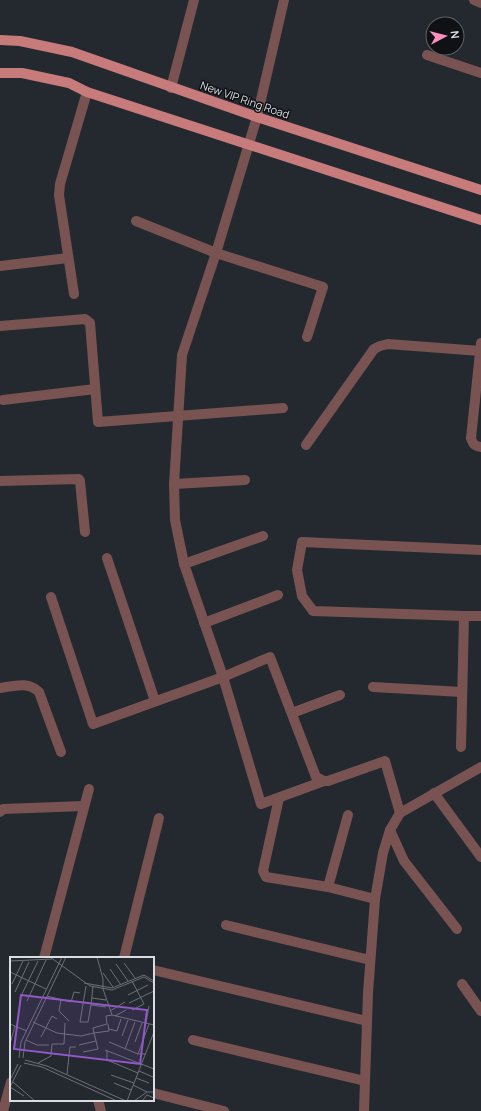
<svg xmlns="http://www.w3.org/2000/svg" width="481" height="1111" font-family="Manrope,sans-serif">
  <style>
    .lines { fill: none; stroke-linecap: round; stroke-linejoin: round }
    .minor { stroke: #785352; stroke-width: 10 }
    .major { stroke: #c77b7b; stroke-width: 10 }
    .labels { text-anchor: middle; stroke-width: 3; stroke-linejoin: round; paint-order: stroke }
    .street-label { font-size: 11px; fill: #d9dde2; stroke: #0f1114 }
    .inset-road { fill: none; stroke: #6c7177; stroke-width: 1 }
    .view { fill: #9258c8; fill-opacity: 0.15; stroke: #9258c8; stroke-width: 2 }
    .inset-edge { fill: none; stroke: #d9dde2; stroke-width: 2 }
  </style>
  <rect width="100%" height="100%" fill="#23292f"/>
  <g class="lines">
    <!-- minor -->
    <g class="minor">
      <polyline points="284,0 257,117 216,253 182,355 174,484 175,520 184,564 223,677 270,657 316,777 324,781 328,781 385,761 400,813"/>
      <polyline points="474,0 481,3"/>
      <polyline points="427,55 481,73"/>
      <polyline points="171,88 194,0"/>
      <polyline points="136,221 216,253 323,287 307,337"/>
      <polyline points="0,266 68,258"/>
      <polyline points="74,294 59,195 60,184 87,92"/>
      <polyline points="0,326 85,319 90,323 98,422 283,408"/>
      <path d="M481 343 471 438C473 445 475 446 481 447"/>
      <polyline points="3,400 95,389"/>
      <polyline points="306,445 374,349 380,346 388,344 480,351"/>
      <polyline points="0,481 79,479 80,481 85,532"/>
      <polyline points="174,484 245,480"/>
      <polyline points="107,558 155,701"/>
      <polyline points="184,564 263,536"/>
      <polyline points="51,597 93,724 223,677 261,804 324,781"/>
      <polyline points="464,616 313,611 302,596 297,570 302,542 481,550"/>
      <polyline points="204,623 278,595"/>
      <polyline points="373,687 462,692"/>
      <path d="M0 688C14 686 28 681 39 692L61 752"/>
      <polyline points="292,713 340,695"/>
      <polyline points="461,747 464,616 481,616"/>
      <polyline points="434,793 481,857"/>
      <polyline points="279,798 263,871 266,877 328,887 375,899"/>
      <polyline points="0,812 3,809 84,806"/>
      <polyline points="390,830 404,861 457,929"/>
      <polyline points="328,887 348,815"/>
      <polyline points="226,925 370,960"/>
      <polyline points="44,958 89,789"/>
      <polyline points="124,958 159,818"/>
      <polyline points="153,970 367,1021"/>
      <polyline points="462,984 481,1011"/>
      <polyline points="193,1040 365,1081"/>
      <polyline points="153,1093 224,1111"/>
      <polyline points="98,1100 101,1111"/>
      <polyline points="3,1111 11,1082"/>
      <polyline points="364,1111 368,993 375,899 383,853 390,830 400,813 481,767"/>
    </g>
    <!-- major -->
    <g class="major">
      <polyline points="0,40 20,41 72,52 257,117 481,190"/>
      <polyline points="0,73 22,73 69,83 87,92 481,220"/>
    </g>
  </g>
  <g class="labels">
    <!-- street labels -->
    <g class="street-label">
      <text transform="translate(245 100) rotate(19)" y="4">New VIP Ring Road</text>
    </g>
  </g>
  <!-- overview -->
  <g transform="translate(10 957)">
    <rect width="144" height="144" fill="#23292f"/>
    <path class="inset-road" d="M40 0 80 29 102 33 134 20 144 26M87 0 93 22V32L102 58 144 68M0 4 42 2M114 6 125 21M106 7 118 24M100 12 111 28M0 15 36 32M93 16 103 30M122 24 134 47 122 53M74 26 102 31 134 18 144 24M2 27 13 4M76 29 70 65H78L81 48M83 29 81 48 96 50M5 35 19 5M118 38 138 28M37 39 61 45 64 35 70 36M10 41 28 4M82 41 96 43M51 43 49 54 59 64M17 44 36 3M119 46 144 34M100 54 115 45M105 59 116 53M23 65 47 76 71 79 84 76 83 71 97 67 96 59 102 58M136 66 139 49M0 67 17 74M99 72 107 74 111 62M112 79 118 63M31 80 42 59 47 62M16 83 27 88H39M99 85 128 97H136M125 85 132 66M0 87 5 69M69 88 86 84M115 92 125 65M95 93 144 112M97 94V103L128 116M73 95 88 92 84 76 99 74 98 67M128 97 139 67M9 101 11 85 52 0M13 101 15 85 56 0M15 103 37 109 116 144M14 106 32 110 107 144M28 106 41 99 42 87H54L55 66M129 114 143 120M57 117 60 90H66M101 118 124 126M126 121 139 126M0 123 8 107M3 125 25 144M104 126 121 133M123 128 137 135M0 130 14 139M0 130 11 108M117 144 144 75M124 144 137 135H144M132 144 137 138 144 141"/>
    <path class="view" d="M11 38 137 53 130 107 4 92Z"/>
    <rect width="144" height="144" class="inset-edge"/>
  </g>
  <!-- north arrow -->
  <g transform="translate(445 36) rotate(83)"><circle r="19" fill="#0f1114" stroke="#606366"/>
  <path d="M0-3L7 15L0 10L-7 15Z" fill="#fc8fc2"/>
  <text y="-6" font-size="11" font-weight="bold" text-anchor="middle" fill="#d9dde2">N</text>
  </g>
</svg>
